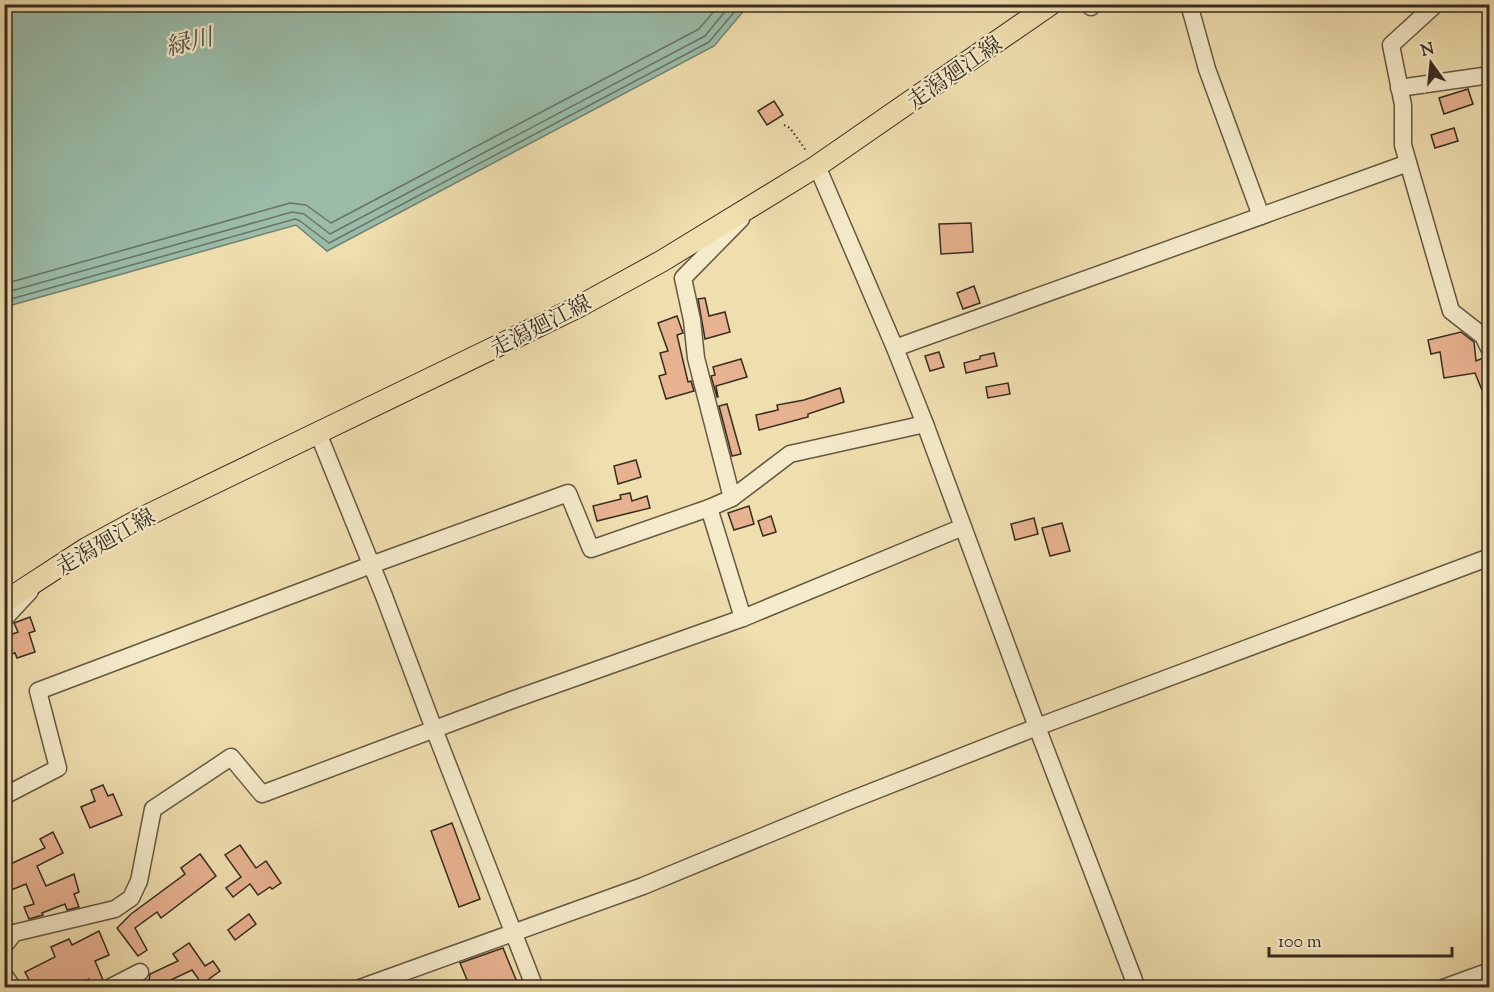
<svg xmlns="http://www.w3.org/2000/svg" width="1494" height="992" font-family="'Sorts Mill Goudy','Noto Serif JP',serif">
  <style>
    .water { fill: #9abca9; stroke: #728272; stroke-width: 1.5 }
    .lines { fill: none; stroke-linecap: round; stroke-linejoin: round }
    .shore { stroke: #687464; stroke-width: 1.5 }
    .building { fill: #e7b290; stroke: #372c20; stroke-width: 1.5 }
    .minor-casing { stroke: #655844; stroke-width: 19 }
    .major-casing { stroke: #372c20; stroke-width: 23 }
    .path { stroke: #372c20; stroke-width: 2; stroke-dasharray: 1.5 3; stroke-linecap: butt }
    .minor { stroke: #f5eaca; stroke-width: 16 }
    .major { stroke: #efdeae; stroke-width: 21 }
    .labels { text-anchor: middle; stroke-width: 4.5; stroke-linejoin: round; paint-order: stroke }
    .street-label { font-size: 22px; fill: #372c20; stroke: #f5eaca }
    .water-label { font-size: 24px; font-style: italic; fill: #505042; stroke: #f5eaca }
  </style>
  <rect width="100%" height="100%" fill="#efdeae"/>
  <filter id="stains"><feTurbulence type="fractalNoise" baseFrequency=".00333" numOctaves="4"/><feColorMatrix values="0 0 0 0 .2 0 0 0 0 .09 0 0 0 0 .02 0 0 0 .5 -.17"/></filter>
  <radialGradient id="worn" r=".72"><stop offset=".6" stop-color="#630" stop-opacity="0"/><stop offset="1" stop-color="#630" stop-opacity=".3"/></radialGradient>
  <!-- water -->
  <polygon class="water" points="5,4 803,4 803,5 788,9 747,7 714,46 327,251 296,225 5,307"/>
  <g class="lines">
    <!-- shore -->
    <g class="shore">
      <polyline points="4,284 290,203 306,205 331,223 699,29 720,4"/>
      <polyline points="4,293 292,212 304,214 330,234 705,36 731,4"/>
      <polyline points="4,301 295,219 300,221 329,243 709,42 741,4"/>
    </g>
  </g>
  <!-- building -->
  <g class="building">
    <polygon points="1468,89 1473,104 1444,114 1439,98"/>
    <polygon points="774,101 783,115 767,125 758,111"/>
    <polygon points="1454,128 1458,141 1435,148 1431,135"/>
    <polygon points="971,223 973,252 941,254 939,224"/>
    <polygon points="974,286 980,303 963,309 957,293"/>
    <polygon points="705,298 709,316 725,312 730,332 705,339 698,299"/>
    <polygon points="677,316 683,333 677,335 688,382 691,381 694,391 666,399 659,376 666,374 660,353 668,351 658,323"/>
    <polygon points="1461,332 1474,342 1476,361 1483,358 1490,360 1490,387 1482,390 1475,373 1444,378 1440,352 1431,354 1428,340"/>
    <polygon points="939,352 944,367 930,371 925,356"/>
    <polygon points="994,353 997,366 966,373 964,363 980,359 980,356"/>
    <polygon points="741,359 747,377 716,386 718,397 717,397 711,376 715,375 713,367"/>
    <polygon points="1008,383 1010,394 988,398 986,387"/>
    <polygon points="840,388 844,402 808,414 808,417 759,430 756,415 778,410 777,405 804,400"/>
    <polygon points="727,404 741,454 732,456 719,406"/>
    <polygon points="636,460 641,477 618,484 614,466"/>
    <polygon points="630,493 632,501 647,496 650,508 597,521 593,506 621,499 620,495"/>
    <polygon points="749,506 754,524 734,530 728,513"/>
    <polygon points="771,516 776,532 763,536 758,521"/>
    <polygon points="1034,518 1038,534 1015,540 1011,524"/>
    <polygon points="1062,523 1070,551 1050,556 1042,528"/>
    <polygon points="30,617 35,631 29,633 35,652 17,658 15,653 4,656 4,641 11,639 10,635 18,632 14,623"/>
    <polygon points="103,785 108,796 113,794 122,815 90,828 81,807 95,801 91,790"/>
    <polygon points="452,823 480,899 459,907 431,831"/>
    <polygon points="53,832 63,853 37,866 46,886 74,874 79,892 74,894 79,907 67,910 65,904 42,913 43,915 29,919 24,907 34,904 26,884 4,893 4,867 45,848 40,839"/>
    <polygon points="240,845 256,868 266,861 281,883 272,889 270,887 258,895 250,884 233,897 226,888 241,877 225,855"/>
    <polygon points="200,854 216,876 161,918 157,912 135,928 147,950 138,956 117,928 131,914 185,874 181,868"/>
    <polygon points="249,914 256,924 235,940 228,930"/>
    <polygon points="99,931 109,955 95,961 103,980 99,987 93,987 89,979 72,987 68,987 66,983 57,987 33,987 25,972 55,957 51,947 69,939 72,945"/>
    <polygon points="189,943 205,966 213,961 220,971 202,984 192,970 156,987 133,987 149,980 150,974 178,961 173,954"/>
    <polygon points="503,948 519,987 470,987 460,963"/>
  </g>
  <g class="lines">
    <!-- minor casing -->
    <g class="minor-casing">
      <g id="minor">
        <polyline points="1189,4 1207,69 1261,216"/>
        <polyline points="1436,4 1391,45 1403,105 1403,145 1451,311 1483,336 1490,350"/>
        <polyline points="1091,7 1094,4"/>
        <polyline points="1399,88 1490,75"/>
        <polyline points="817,166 895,348 925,424 1037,727 1137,988"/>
        <polyline points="895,348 1408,163"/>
        <polyline points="318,433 384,596 434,729 535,988"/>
        <polyline points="732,498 696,358 692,320 683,278 741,219"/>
        <polyline points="709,508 743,618"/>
        <polyline points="4,619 30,591"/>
        <polyline points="4,796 58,768 38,691 371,565 568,493 591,549 709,508 732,498 790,454 925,424"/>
        <polyline points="4,946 14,933 115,909 131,898 139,881 153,809 231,757 262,794 512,700 743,618 963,527"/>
        <polyline points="4,975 13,988"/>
        <polyline points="109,988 140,972"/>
        <polyline points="360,988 643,886 846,802 1037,727 1490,557"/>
        <polyline points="1443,988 1490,971"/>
      </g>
    </g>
    <!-- major casing -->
    <g class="major-casing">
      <polyline id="major" points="4,602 87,548 144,517 578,307 662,261 817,166 1051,4"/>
    </g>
    <!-- path -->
    <polyline class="path" points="784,125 790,128 807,152"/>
    <!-- minor -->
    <use href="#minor" class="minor"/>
    <!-- major -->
    <use href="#major" class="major"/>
  </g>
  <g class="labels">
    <!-- street labels -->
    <g class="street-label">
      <text transform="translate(954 72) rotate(-35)" y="8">走潟廻江線</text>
      <text transform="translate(540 325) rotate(-27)" y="8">走潟廻江線</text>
      <text transform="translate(105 541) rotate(-30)" y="8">走潟廻江線</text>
    </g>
    <!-- water labels -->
    <g class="water-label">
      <text transform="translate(189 42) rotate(-14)" y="8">緑川</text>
    </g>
  </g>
  <!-- margin -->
  <rect width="1494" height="992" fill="none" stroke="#efdeae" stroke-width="24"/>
  <rect x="6" y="6" width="1482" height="980" fill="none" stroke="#372c20" stroke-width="3"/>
  <rect x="12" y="12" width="1470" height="968" fill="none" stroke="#372c20" stroke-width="1.5"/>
  <!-- north arrow -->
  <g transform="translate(1431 63) rotate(345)" stroke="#f5eaca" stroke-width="4.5" paint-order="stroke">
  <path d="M0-4.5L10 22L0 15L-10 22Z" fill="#372c20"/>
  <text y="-9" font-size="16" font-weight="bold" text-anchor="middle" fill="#372c20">N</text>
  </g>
  <!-- scale -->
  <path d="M1269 947v9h183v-9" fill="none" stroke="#372c20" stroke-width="3"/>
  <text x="1278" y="947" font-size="18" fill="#372c20" stroke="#f5eaca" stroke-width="4.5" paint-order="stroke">100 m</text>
  <rect width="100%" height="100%" filter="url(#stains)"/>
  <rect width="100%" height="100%" fill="url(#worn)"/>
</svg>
